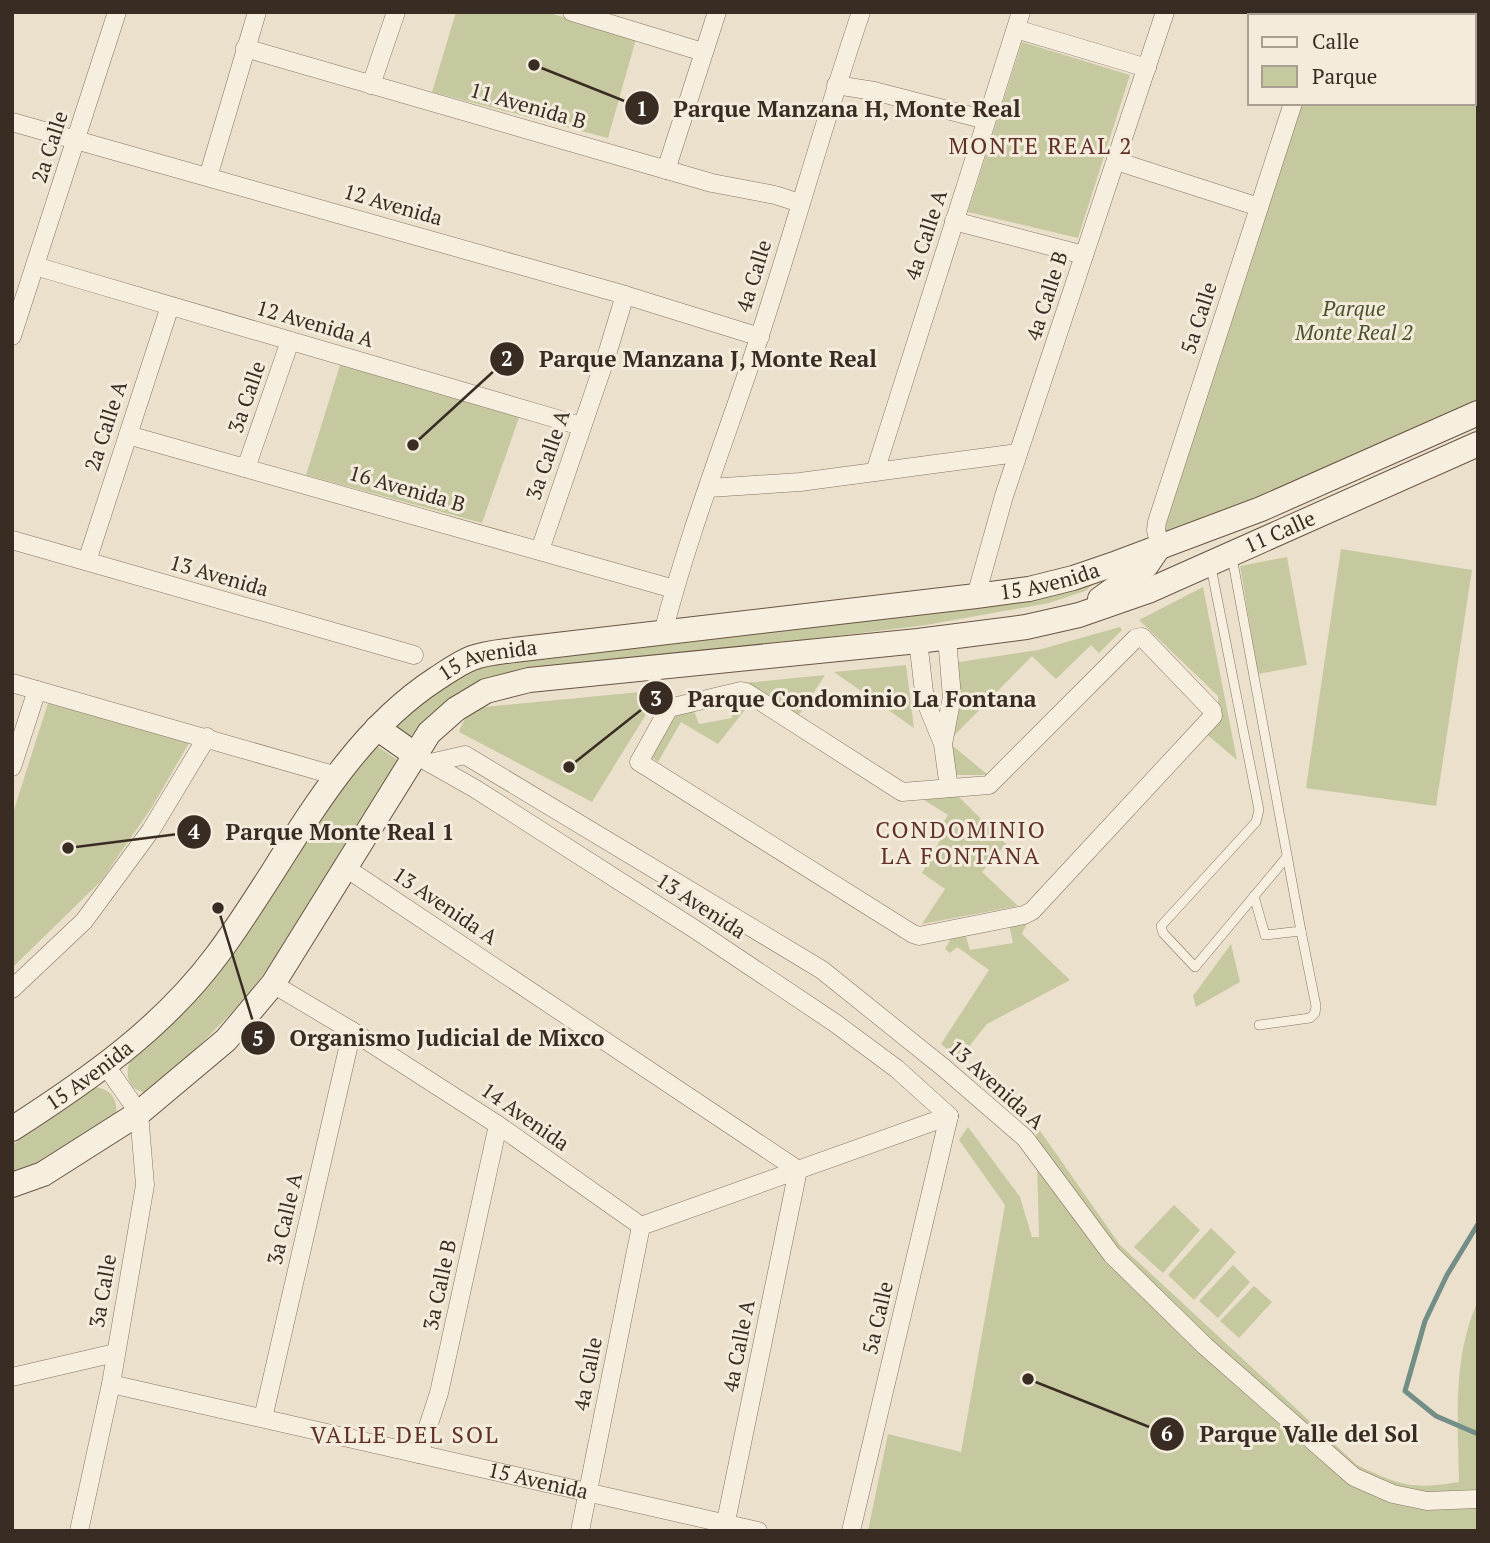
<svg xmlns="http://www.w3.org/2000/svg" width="1490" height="1543" font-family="'PT Serif',serif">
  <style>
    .green { fill: #c6c9a0 }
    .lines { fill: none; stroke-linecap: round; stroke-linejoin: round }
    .stream { stroke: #728e86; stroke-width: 5 }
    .service-casing { stroke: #877361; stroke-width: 10 }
    .minor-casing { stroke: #877361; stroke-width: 19 }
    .secondary-casing { stroke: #695544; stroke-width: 26 }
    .service { stroke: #f6eede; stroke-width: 9 }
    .minor { stroke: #f6eede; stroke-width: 18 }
    .secondary { stroke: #f6eede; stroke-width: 24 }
    .labels { text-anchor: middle; stroke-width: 6; stroke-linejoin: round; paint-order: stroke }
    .street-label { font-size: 21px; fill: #392d23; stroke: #f3ebdb }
    .park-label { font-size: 21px; font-style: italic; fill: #4b532c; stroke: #f3ebdb }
    .neighbourhood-label { font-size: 23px; letter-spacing: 2px; fill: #613026; stroke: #f3ebdb }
    .leader { fill: none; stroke: #392d23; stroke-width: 2.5 }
    .callout-dot { fill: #392d23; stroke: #f3ebdb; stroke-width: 2.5 }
    .mark-label { font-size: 21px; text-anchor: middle; font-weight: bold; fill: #fff }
    .callout-label { font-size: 23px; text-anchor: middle; font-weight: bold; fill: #392d23; stroke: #f3ebdb; stroke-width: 6; stroke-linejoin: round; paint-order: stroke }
  </style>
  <rect width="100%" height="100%" fill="#ebe0cc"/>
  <!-- green -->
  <g class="green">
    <polygon points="456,12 546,12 636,39 608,138 432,92"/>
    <polygon points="1324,12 1478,12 1478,403 1260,505 1155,538 1295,103 1474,103 1474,16 1323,16"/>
    <polygon points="1022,42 1130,75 1078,238 968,212"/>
    <polygon points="340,365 520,415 482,523 306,475"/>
    <polygon points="1341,549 1472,570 1436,806 1306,788"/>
    <polygon points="1287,557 1307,665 1258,674 1240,566"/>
    <path d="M1116 567 1085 591 1049 603 926 625 486 679C453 696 433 709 409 739L392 728 411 706 472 669 509 660Z"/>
    <polygon points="1203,587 1237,760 1205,733 1219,715 1218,696 1139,620"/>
    <polygon points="1120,627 1122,630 1099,653 1091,645 1056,679 1032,656 951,739 946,664 1038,650"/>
    <polygon points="906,665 914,728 834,672"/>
    <polygon points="825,675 797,718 744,683"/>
    <path d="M661 690 592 802 459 732C464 717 470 713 484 707Z"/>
    <polygon points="741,700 748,706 718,744 681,722 658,762 650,756 677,713 694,711 699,724 732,718 731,705"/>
    <polygon points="48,703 189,743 152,807 101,881 12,968 12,816"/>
    <polygon points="947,741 988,775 957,775 950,773"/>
    <path d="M374 744 399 761C355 834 312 909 261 978 228 1020 188 1056 150 1093 129 1092 124 1078 130 1059Z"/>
    <polygon points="957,795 1006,844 982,872 1018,906 922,924 945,889 922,873 944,833 939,829 948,815 924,800"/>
    <polygon points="1028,921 1022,934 1070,980 987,1024 959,1059 941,1044 989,970 957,947 950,953 945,949 953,935 965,933 970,950 1013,943 1009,925"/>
    <polygon points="1231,944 1240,982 1196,1007 1193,996"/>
    <path d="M96 1087C113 1090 118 1101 116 1117L32 1167 12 1174V1145Z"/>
    <path d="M1036 1125 1120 1245 1357 1465C1399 1485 1412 1490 1459 1482 1458 1422 1452 1357 1478 1301V1531H868L888 1434 961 1452 1005 1205 959 1140 968 1127 1020 1197 1032 1237H1039Z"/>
    <polygon points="1174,1205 1200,1230 1163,1273 1134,1247"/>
    <polygon points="1211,1228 1236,1252 1194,1300 1168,1275"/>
    <polygon points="1233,1265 1250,1282 1218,1318 1199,1301"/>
    <polygon points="1254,1286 1272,1302 1239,1338 1220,1321"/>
  </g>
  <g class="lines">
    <!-- stream -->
    <polyline class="stream" points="1478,1224 1447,1275 1425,1321 1405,1391 1436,1416 1478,1434"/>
    <!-- service casing -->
    <g class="service-casing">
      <g id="service">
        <polyline points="1232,557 1301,931 1265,935 1254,896"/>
        <polyline points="1211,567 1259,810 1256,822 1161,926 1163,933 1195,967 1286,858"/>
        <polyline points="1259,1025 1310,1018 1315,1013 1316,1006 1301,931"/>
      </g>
    </g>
    <!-- minor casing -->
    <g class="minor-casing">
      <g id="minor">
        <polyline points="572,12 703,52"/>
        <polyline points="1321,16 1323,12"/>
        <polyline points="1016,29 1147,68"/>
        <polyline points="245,48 712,183 775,195 800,203"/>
        <polyline points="371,85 396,12"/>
        <polyline points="836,85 874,91 986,120"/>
        <polyline points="12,122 625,295 760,337"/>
        <polyline points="1116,161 1259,207"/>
        <polyline points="666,170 717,12"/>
        <polyline points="208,177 257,12"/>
        <polyline points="954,221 1084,255"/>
        <polyline points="35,266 581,426"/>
        <polyline points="12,336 117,12"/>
        <polyline points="128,435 674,589"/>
        <polyline points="246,468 290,341"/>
        <polyline points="875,472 1021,12"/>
        <polyline points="709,488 800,482 1018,453"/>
        <polyline points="12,540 414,655"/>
        <polyline points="1160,547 1156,530 1157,522 1293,103"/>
        <polyline points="540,550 608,351 625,295"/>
        <polyline points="87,561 170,306"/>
        <polyline points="976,596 1004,496 1165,12"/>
        <path d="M663 633C688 534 726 438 758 341 794 232 824 121 861 12"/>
        <polygon points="1142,637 1212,710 1213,716 1032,911 1024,915 919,936 913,934 639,762 669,708 741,691 746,692 902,792 989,785 1136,638"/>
        <polyline points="918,641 925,700 943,744 949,788"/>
        <polyline points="12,683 337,776"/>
        <polyline points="943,744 952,697 947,638"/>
        <polyline points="426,761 474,788 696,930 835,1023 897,1069 949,1116"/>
        <polyline points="430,763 465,755 822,970 944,1068 1025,1138 1112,1255 1205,1346 1354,1477 1393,1494 1427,1501 1478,1499"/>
        <polyline points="12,767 37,690"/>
        <polyline points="346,868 798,1170 724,1531"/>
        <polyline points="273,984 352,1031 498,1125 641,1226"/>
        <polyline points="12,989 84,921 151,830 207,737"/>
        <polyline points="641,1226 949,1116"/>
        <polyline points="12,1377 115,1353"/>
        <path id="s1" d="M111 1384 758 1531"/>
        <polyline points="263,1418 352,1031"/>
        <polyline points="419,1454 439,1393 498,1125"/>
        <polyline points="79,1531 111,1384 145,1185 139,1113 106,1066"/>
        <polyline points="580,1531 641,1226"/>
        <polyline points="851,1531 949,1116"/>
      </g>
    </g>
    <!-- secondary casing -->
    <g class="secondary-casing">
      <g id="secondary">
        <polyline points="1100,599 1146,566 1157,550"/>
        <polyline points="377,728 414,754"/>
        <path id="s2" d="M12 1129C88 1080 162 1029 217 955 286 863 336 744 436 679 447 672 459 663 472 658 485 653 500 652 514 650L976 596 1029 589 1073 578 1117 563 1261 509 1478 413"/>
        <path id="s3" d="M12 1185 43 1174 139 1113 226 1040 273 984 429 733 456 709 486 691 529 680 918 641 1026 627 1079 615 1148 591 1478 444"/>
      </g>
    </g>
    <!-- service -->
    <use href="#service" class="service"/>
    <!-- minor -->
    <use href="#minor" class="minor"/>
    <!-- secondary -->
    <use href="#secondary" class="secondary"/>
  </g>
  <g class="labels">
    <!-- street labels -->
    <g class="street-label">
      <text transform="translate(528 106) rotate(16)" y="7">11 Avenida B</text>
      <text transform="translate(50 147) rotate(-72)" y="7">2a Calle</text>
      <text transform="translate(393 205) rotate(16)" y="7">12 Avenida</text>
      <text transform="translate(926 235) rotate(-72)" y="7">4a Calle A</text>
      <text transform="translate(754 276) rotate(-73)" y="7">4a Calle</text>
      <text transform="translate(1047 296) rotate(-72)" y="7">4a Calle B</text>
      <text transform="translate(1199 318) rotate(-72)" y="7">5a Calle</text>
      <text transform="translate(315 324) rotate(16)" y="7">12 Avenida A</text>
      <text transform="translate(247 397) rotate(-71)" y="7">3a Calle</text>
      <text transform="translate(106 426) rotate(-72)" y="7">2a Calle A</text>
      <text transform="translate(548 455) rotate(-71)" y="7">3a Calle A</text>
      <text transform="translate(407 489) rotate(16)" y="7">16 Avenida B</text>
      <text dy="7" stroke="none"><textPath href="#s3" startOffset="1516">11 Calle</textPath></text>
      <text transform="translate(219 576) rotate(16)" y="7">13 Avenida</text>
      <text dy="7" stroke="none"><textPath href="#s2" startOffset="1250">15 Avenida</textPath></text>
      <text dy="7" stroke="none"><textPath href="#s2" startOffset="682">15 Avenida</textPath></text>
      <text transform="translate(445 906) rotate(34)" y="7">13 Avenida A</text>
      <text transform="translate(701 906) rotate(33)" y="7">13 Avenida</text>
      <text dy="7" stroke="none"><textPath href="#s2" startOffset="94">15 Avenida</textPath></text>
      <text transform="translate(996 1085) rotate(42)" y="7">13 Avenida A</text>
      <text transform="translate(525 1117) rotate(35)" y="7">14 Avenida</text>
      <text transform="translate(285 1219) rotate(-77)" y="7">3a Calle A</text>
      <text transform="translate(440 1285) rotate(-78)" y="7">3a Calle B</text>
      <text transform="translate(103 1291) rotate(-80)" y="7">3a Calle</text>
      <text transform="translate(878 1318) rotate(-77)" y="7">5a Calle</text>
      <text transform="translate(739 1346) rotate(-79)" y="7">4a Calle A</text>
      <text transform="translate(588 1374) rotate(-79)" y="7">4a Calle</text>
      <text dy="7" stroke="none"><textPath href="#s1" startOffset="438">15 Avenida</textPath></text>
    </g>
    <!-- park labels -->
    <g class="park-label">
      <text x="1354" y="316">Parque<tspan x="1354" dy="24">Monte Real 2</tspan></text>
    </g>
    <!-- neighbourhood labels -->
    <g class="neighbourhood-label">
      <text x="1041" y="154">MONTE REAL 2</text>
      <text x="961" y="838">CONDOMINIO<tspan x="961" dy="26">LA FONTANA</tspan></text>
      <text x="405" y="1443">VALLE DEL SOL</text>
    </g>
  </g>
  <!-- callouts -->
  <path class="leader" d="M534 65L642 108M413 445L507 359M569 767L656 698M68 848L194 832M218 908L258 1038M1028 1379L1167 1434"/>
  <g class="callout-dot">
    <circle cx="534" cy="65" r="7"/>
    <circle cx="413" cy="445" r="7"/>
    <circle cx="569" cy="767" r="7"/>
    <circle cx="68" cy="848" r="7"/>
    <circle cx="218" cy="908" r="7"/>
    <circle cx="1028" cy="1379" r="7"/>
    <circle cx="642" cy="108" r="18"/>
    <circle cx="507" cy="359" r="18"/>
    <circle cx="656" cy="698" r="18"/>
    <circle cx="194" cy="832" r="18"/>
    <circle cx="258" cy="1038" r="18"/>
    <circle cx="1167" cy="1434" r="18"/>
  </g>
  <g class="mark-label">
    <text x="642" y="116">1</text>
    <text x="507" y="366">2</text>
    <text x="656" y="706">3</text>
    <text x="194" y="839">4</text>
    <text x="258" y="1046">5</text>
    <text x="1167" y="1441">6</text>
  </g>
  <g class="callout-label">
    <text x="847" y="117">Parque Manzana H, Monte Real</text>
    <text x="708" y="367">Parque Manzana J, Monte Real</text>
    <text x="862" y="707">Parque Condominio La Fontana</text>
    <text x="340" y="840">Parque Monte Real 1</text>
    <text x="447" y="1046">Organismo Judicial de Mixco</text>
    <text x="1309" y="1442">Parque Valle del Sol</text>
  </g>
  <!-- border -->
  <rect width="1490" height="1543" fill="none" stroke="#392d23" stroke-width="28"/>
  <!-- legend -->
  <rect x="1248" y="14" width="228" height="91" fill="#f3ebdb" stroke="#a99f91" stroke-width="2"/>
  <rect x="1262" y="37" width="35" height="10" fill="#f6eede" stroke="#a99f91" stroke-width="2"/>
  <text x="1312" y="49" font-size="21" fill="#392d23">Calle</text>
  <rect x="1262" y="66" width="35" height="21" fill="#c6c9a0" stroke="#a99f91" stroke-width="2"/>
  <text x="1312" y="84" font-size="21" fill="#392d23">Parque</text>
</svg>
